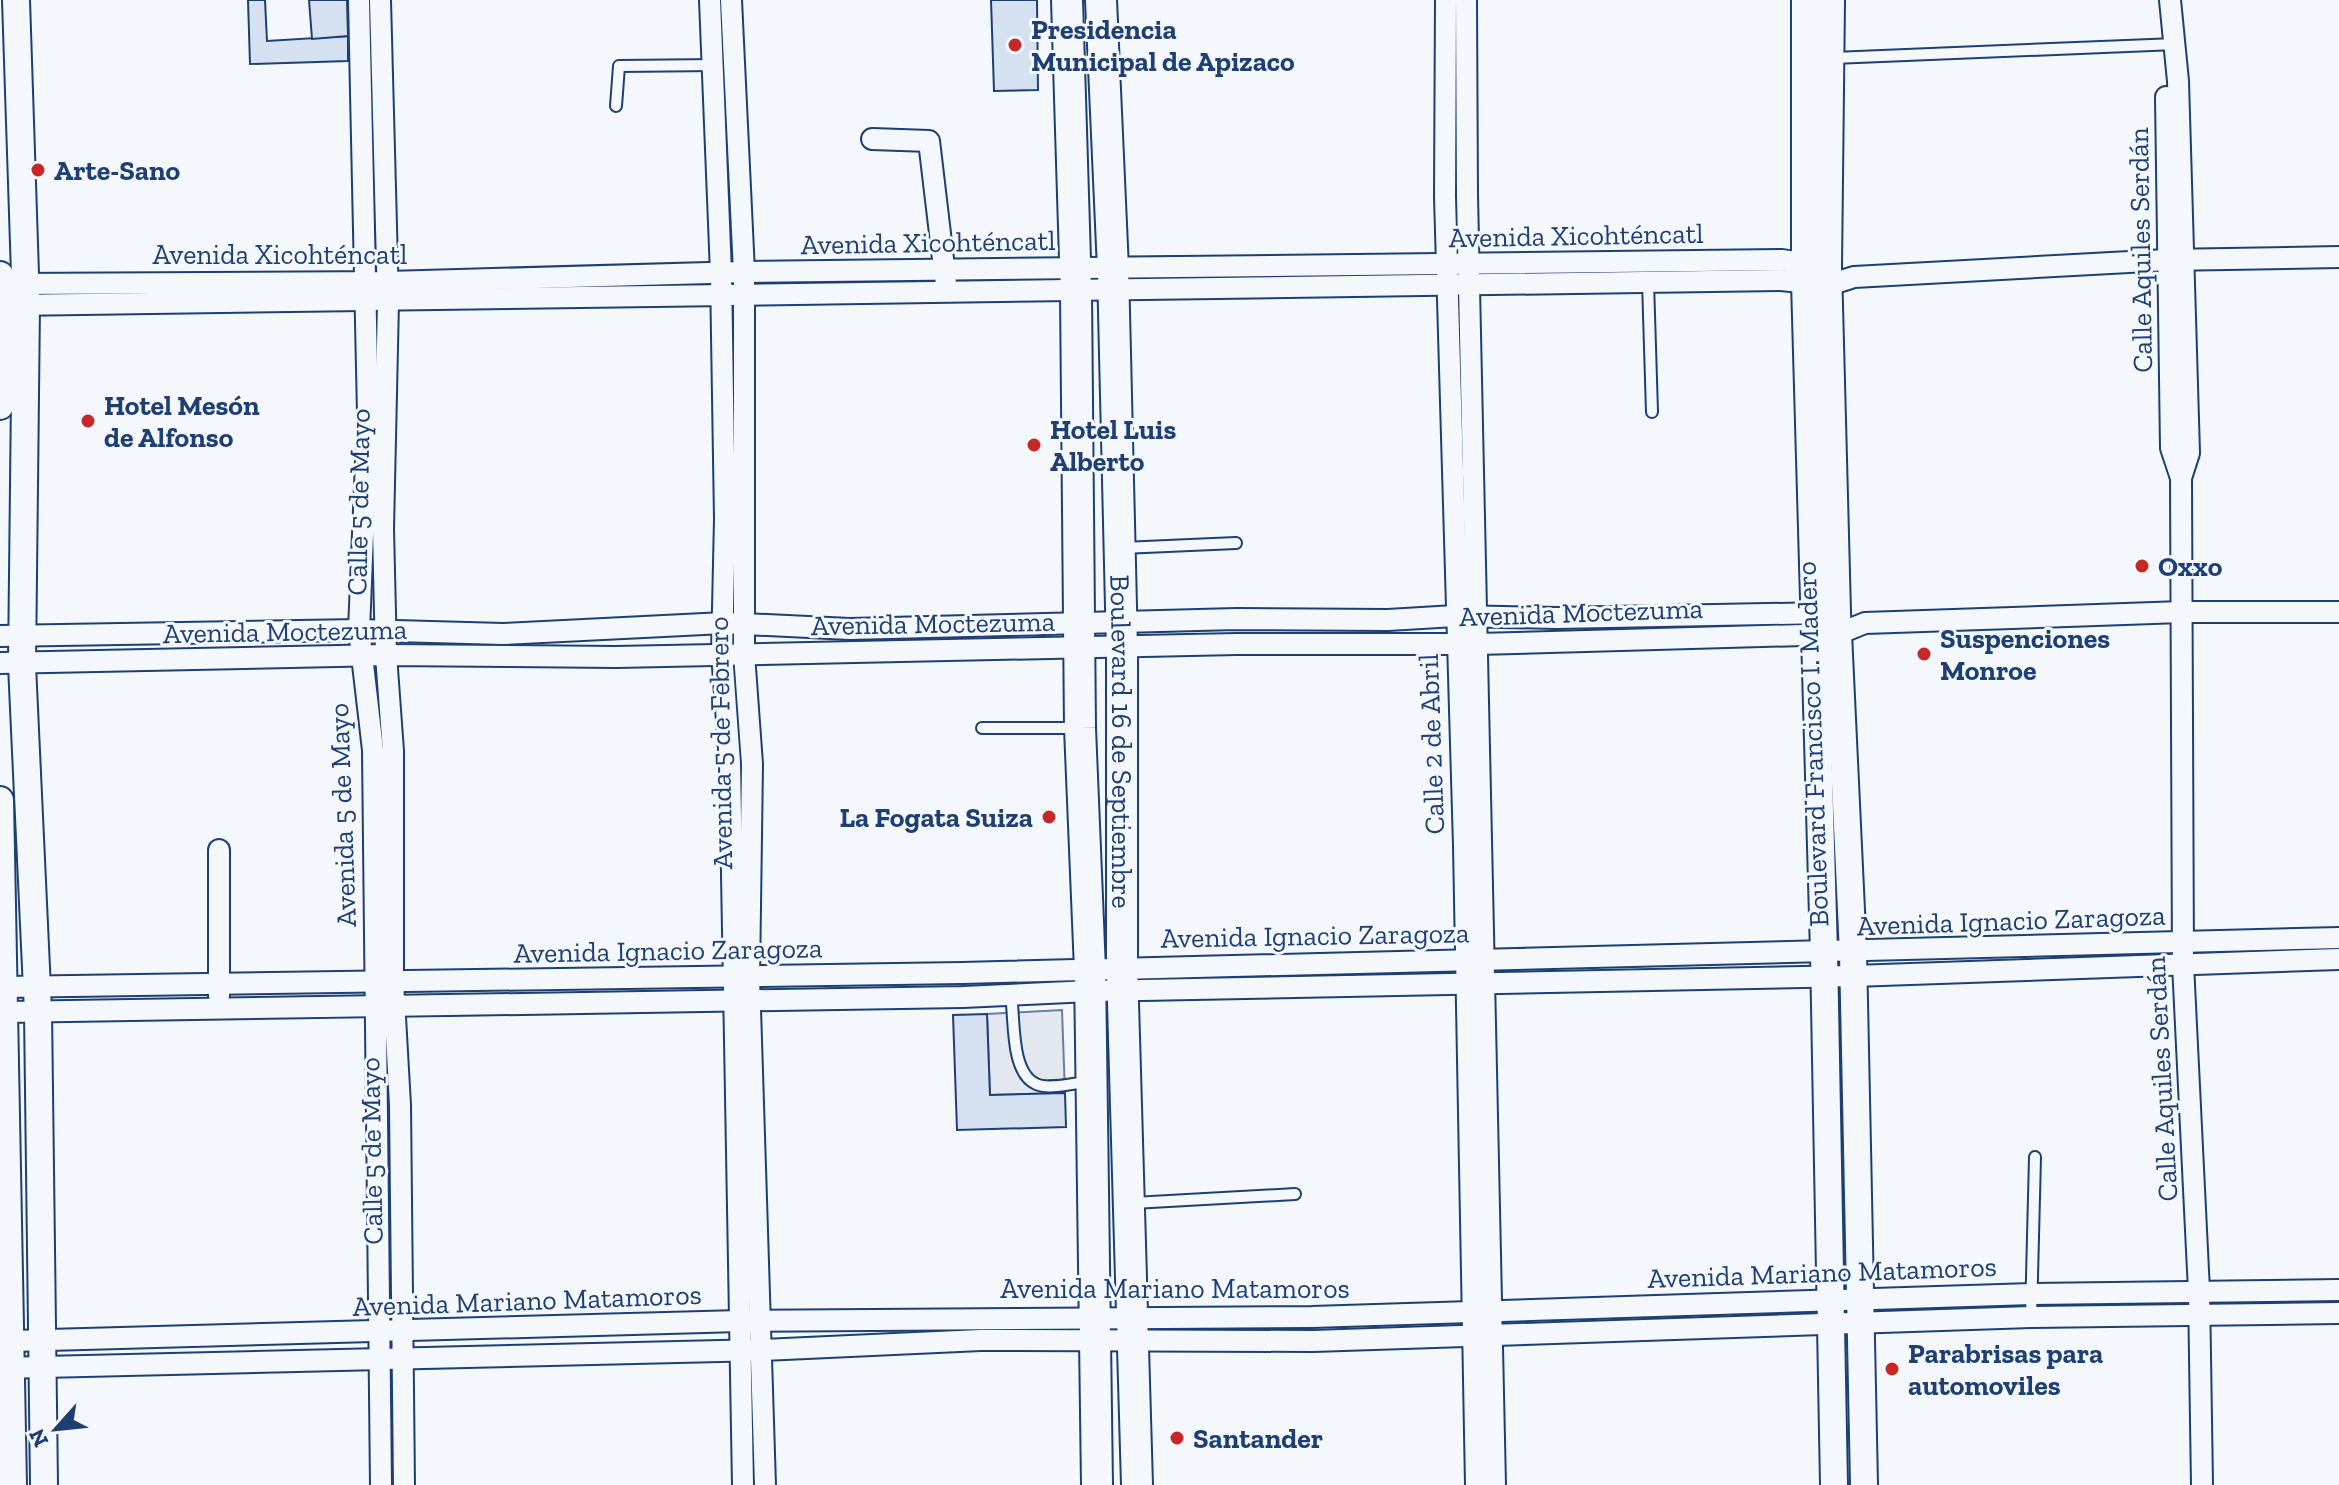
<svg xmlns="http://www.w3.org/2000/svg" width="2339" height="1485" font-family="'Zilla Slab',serif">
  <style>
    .parking { fill: #e3e8f0; stroke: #687fa3; stroke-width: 2 }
    .building { fill: #d5e0f0; stroke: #1d3f73; stroke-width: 2 }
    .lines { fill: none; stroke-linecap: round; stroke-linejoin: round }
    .service-casing { stroke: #1d3f73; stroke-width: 14 }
    .minor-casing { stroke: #1d3f73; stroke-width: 24 }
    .secondary-casing { stroke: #1d3f73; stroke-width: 30 }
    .primary-casing { stroke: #1d3f73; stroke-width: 34 }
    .service { stroke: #f4f7fb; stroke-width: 10 }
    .minor { stroke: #f4f7fb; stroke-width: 20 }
    .secondary { stroke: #f4f7fb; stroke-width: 26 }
    .primary { stroke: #f4f7fb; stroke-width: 30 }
    .poi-dot { fill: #c62828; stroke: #f4f7fb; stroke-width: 3 }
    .labels { text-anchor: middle; stroke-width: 6; stroke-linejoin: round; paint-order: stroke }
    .poi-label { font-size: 28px; font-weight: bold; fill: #1d3f73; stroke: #f4f7fb; text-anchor: start }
    .street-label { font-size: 28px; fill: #1d3f73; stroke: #f4f7fb }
  </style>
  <rect width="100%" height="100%" fill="#f4f7fb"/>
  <!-- parking -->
  <polygon class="parking" points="1062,1010 1065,1093 990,1095 987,1014"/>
  <!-- building -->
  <g class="building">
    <polygon points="248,0 265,0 267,41 348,36 348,61 250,64"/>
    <polygon points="309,0 347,0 348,36 312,39"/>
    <polygon points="991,0 1037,0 1038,90 994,91"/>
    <polygon points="987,1014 990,1095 1065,1093 1066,1127 957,1130 953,1015"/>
  </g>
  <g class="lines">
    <!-- service casing -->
    <g class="service-casing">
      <g id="service">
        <polyline points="1833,58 2176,44"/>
        <polyline points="616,106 619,66 716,65"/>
        <polyline points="1648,282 1652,412"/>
        <polyline points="1122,548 1236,543"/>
        <polyline points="982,728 1078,728"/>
        <path d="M1011 996C1015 1019 1010 1072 1036 1084 1049 1090 1073 1083 1087 1082"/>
        <polyline points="1133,1203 1295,1194"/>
        <polyline points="2031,1317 2035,1157"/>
      </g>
    </g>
    <!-- minor casing -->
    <g class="minor-casing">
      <g id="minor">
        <polyline points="359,0 368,414 359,630 373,750 381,1485"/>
        <polyline points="380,0 388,302 383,529 386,655 393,751 393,982 400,1105 404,1485"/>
        <polyline points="710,0 721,273 725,519 722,653 730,763 743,1485"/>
        <polyline points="731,0 744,272 744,654 752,764 749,977 765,1485"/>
        <polyline points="1446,0 1445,197 1464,846 1476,1485"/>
        <polyline points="1466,0 1467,195 1495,1485"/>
        <polyline points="2170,0 2178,81 2189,453 2181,478 2183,964 2199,1291 2202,1485"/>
        <polyline points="2166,97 2171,448 2181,478"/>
        <polyline points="872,139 929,141 946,284"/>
        <polyline points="12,284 388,282 744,272 1782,260 1816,265"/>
        <polyline points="13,305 1781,280 1829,285 1854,277 2166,260 2339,257"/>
        <polyline points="0,636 359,630 503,634 724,623 850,629 1237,619 1388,620 1455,616 1556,618 1827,613"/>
        <polyline points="0,663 386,655 616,657 1237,644 1477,644 1838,634 1865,623 2182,612 2339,612"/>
        <polyline points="5,987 962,973 2339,938"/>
        <polyline points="219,996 219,850"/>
        <polyline points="6,1012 963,997 1090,991 1853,976 2339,959"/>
        <polyline points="12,1341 740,1321 1312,1317 2032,1294 2339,1290"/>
        <polyline points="0,1368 763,1350 981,1340 1313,1341 2031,1317 2339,1313"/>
      </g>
    </g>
    <!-- secondary casing -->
    <g class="secondary-casing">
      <g id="secondary">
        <polyline points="16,0 26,305 22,665 38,1011 44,1485"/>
        <polyline points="1805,0 1805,282 1824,952 1834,1485"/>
        <polyline points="1831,0 1828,267 1837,612 1853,953 1864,1485"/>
        <polyline points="0,275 0,406"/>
        <polyline points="0,800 13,1485"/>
      </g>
    </g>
    <!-- primary casing -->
    <g class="primary-casing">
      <g id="primary">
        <polyline points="1067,0 1076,292 1080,728 1090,970 1097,1485"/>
        <path id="s1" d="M1101 0 1113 269 1122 649V968L1137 1485"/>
      </g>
    </g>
    <!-- service -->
    <use href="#service" class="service"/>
    <!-- minor -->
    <use href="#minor" class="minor"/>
    <!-- secondary -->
    <use href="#secondary" class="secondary"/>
    <!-- primary -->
    <use href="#primary" class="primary"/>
  </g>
  <!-- markers -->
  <g class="poi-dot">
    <circle cx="1015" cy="45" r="8"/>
    <circle cx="38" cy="170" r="8"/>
    <circle cx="88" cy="421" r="8"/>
    <circle cx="1034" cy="445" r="8"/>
    <circle cx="2142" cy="566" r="8"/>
    <circle cx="1924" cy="654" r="8"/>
    <circle cx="1049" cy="817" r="8"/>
    <circle cx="1892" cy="1369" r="8"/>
    <circle cx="1177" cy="1438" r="8"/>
  </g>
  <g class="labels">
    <!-- poi labels -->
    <g class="poi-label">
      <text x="1031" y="39">Presidencia<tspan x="1031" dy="32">Municipal de Apizaco</tspan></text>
      <text x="54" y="180">Arte-Sano</text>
      <text x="104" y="415">Hotel Mesón<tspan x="104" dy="32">de Alfonso</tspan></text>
      <text x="1050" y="439">Hotel Luis<tspan x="1050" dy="32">Alberto</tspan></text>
      <text x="2158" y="576">Oxxo</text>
      <text x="1940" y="648">Suspenciones<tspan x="1940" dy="32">Monroe</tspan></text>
      <text x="1033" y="827" text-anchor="end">La Fogata Suiza</text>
      <text x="1908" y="1363">Parabrisas para<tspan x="1908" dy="32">automoviles</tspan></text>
      <text x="1193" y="1448">Santander</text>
    </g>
    <!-- street labels -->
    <g class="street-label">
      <text transform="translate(1576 235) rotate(-1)" y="10">Avenida Xicohténcatl</text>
      <text transform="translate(928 242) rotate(-1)" y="10">Avenida Xicohténcatl</text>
      <text transform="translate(2140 250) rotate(-91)" y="10">Calle Aquiles Serdán</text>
      <text x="280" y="264">Avenida Xicohténcatl</text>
      <text transform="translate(358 502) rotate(-89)" y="10">Calle 5 de Mayo</text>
      <text transform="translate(1581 612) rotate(-2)" y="10">Avenida Moctezuma</text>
      <text transform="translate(933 623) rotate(-1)" y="10">Avenida Moctezuma</text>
      <text transform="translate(285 631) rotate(-1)" y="10">Avenida Moctezuma</text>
      <text dy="10" stroke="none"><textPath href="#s1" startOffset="742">Boulevard 16 de Septiembre</textPath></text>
      <text transform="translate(720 743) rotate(-91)" y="10">Avenida 5 de Febrero</text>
      <text transform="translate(1431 744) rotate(-92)" y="10">Calle 2 de Abril</text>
      <text transform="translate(1812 744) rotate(-92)" y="10">Boulevard Francisco I. Madero</text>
      <text transform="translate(342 815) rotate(-92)" y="10">Avenida 5 de Mayo</text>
      <text transform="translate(2011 920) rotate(-2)" y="10">Avenida Ignacio Zaragoza</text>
      <text transform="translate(1315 935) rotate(-1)" y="10">Avenida Ignacio Zaragoza</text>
      <text transform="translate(668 950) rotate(-1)" y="10">Avenida Ignacio Zaragoza</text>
      <text transform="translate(2161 1079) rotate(-93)" y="10">Calle Aquiles Serdán</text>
      <text transform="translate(371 1151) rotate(-91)" y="10">Calle 5 de Mayo</text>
      <text transform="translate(1822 1272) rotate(-2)" y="10">Avenida Mariano Matamoros</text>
      <text x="1175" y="1298">Avenida Mariano Matamoros</text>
      <text transform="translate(527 1300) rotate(-2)" y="10">Avenida Mariano Matamoros</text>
    </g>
  </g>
  <!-- north arrow -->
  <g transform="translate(56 1429) rotate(243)" stroke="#f4f7fb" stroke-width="6" paint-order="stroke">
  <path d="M0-6L14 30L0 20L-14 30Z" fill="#1d3f73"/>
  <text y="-12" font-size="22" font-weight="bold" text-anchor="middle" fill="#1d3f73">N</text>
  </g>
</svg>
